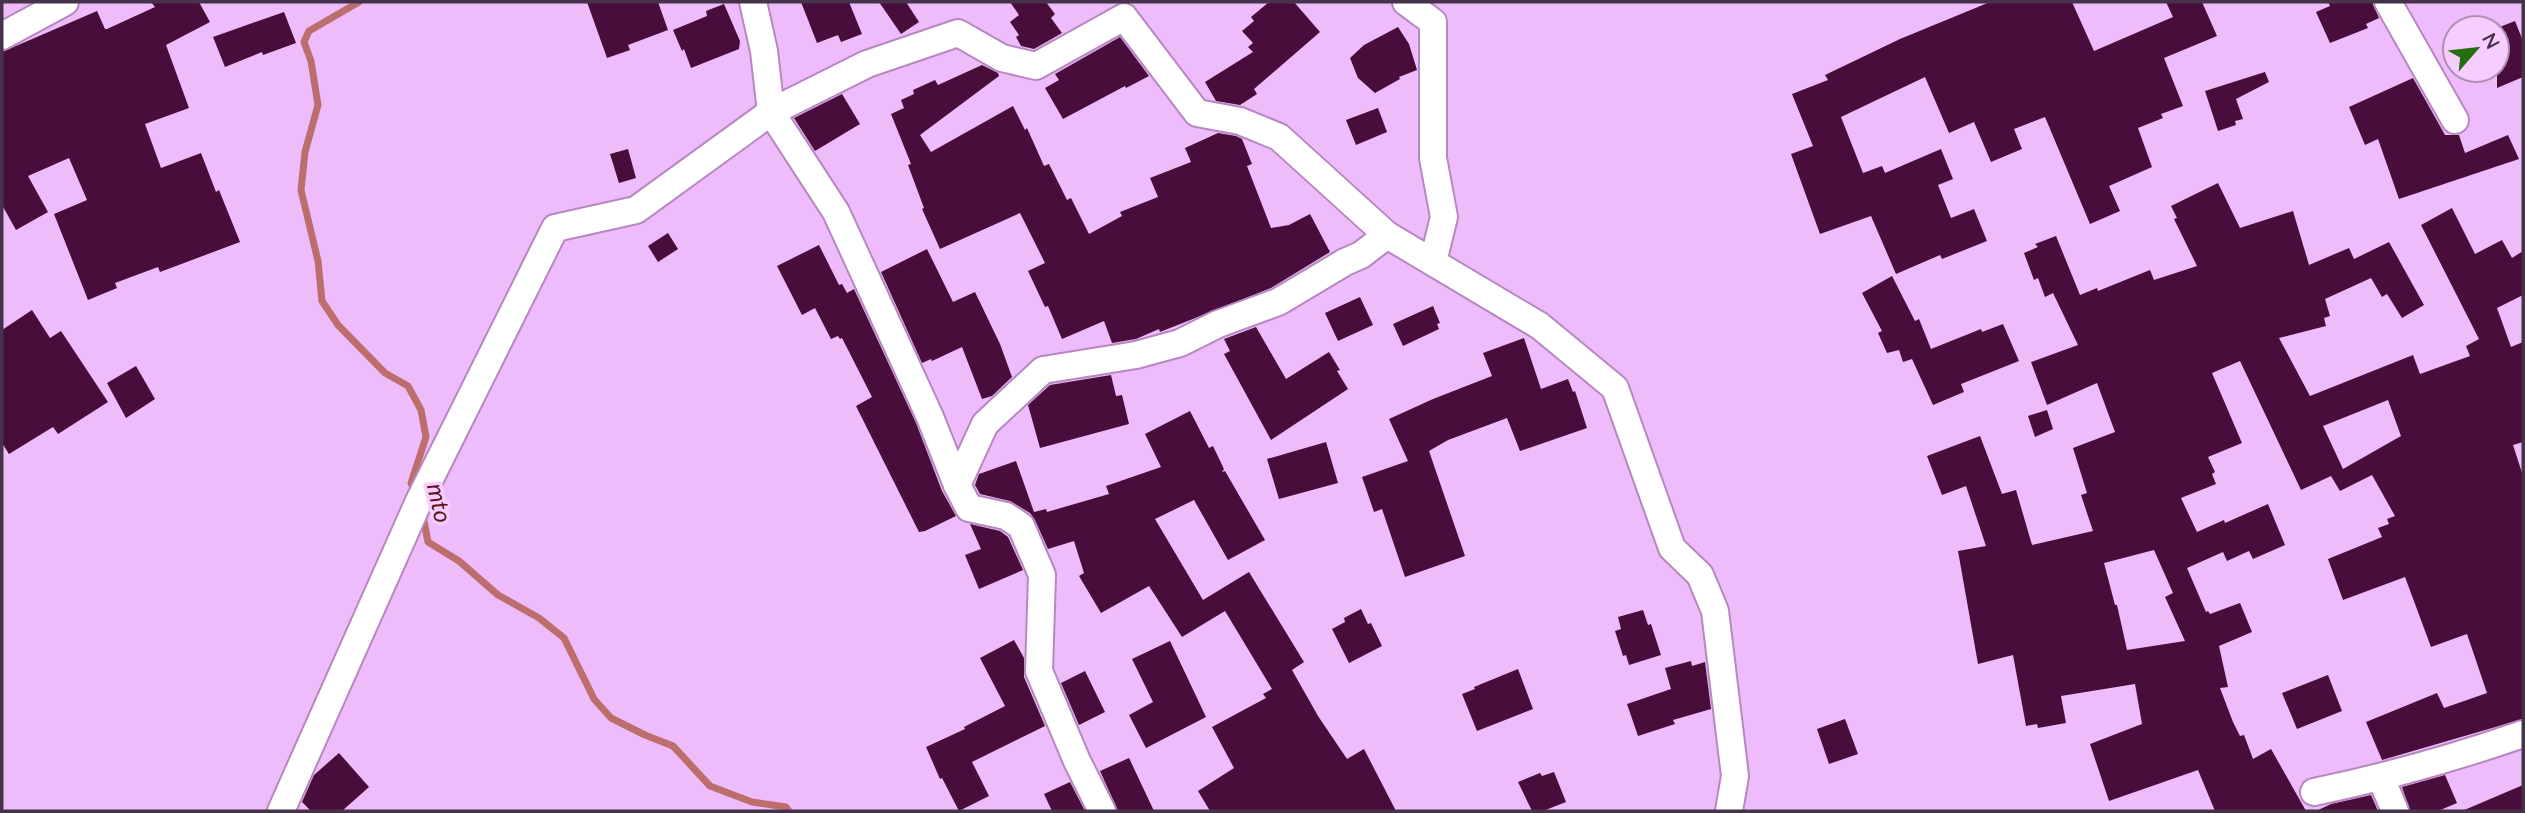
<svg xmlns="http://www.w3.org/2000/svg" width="2525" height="813" font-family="Lato,sans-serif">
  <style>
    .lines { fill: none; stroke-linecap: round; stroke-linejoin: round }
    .stream { stroke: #be6d6d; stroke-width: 7 }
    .building { fill: #480d3a; fill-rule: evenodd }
    .minor-casing { stroke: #b787c2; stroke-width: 30 }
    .minor { stroke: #fff; stroke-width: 26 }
    .labels { text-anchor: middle; stroke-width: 7; stroke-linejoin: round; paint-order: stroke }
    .water-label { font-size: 24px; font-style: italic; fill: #5e121b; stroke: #f6cdff }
  </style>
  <rect width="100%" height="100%" fill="#eebcfa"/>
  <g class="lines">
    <!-- stream -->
    <g class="stream">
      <polyline points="359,2 309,31 304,42 311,61 318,105 305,152 301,190 318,261 322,301 338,325 385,373 408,386 421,410 426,437 411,483 415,492"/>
      <polyline points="423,516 428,542 459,561 498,595 539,618 564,638 594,699 611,718 645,735 673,746 710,786 752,802 786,807 789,811"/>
    </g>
  </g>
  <!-- building -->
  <g class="building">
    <polygon points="151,2 199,2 210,22 166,45 189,108 145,124 161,168 201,153 216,192 219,190 240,242 160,272 158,267 115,283 117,288 88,300 54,214 87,200 69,158 28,176 48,212 16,230 2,205 2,52 97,11 105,29 107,29 155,7"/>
    <polygon points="587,2 658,2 668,30 628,45 630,50 607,58"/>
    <polygon points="801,2 849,2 862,34 841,42 838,35 817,43"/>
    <polygon points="879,2 906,2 919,22 901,34"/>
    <polygon points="1010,2 1046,2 1055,14 1051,18 1062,33 1034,49 1021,46 1016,37 1019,35 1010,22 1019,15"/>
    <polygon points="1269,2 1294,2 1320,32 1254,89 1257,94 1240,105 1216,101 1205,82 1253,52 1248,47 1253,43 1242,31 1254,21 1251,17"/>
    <polygon points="1990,2 2072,2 2094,51 2173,17 2166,2 2202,2 2217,36 2164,58 2183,106 2161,114 2163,118 2138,128 2152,167 2109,186 2120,211 2090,224 2045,117 2014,129 2022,149 1991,162 1974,122 1949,133 1925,77 1841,117 1863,173 1882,166 1885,173 1941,149 1953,179 1938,185 1951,218 1974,209 1987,241 1942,259 1940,255 1896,274 1871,216 1820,234 1791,154 1813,146 1792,94 1828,80 1825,75 1900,39"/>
    <polygon points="2328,2 2372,2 2379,18 2366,24 2368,28 2330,43 2316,12 2330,6"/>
    <polygon points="724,4 740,41 739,49 691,68 684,49 682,51 673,30 707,16 706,11"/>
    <polygon points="284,12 296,43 263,55 262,52 225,67 213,37"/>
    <polygon points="2515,21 2523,41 2523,77 2497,88 2497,28"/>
    <polygon points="1398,27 1409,44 1417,70 1399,77 1400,79 1375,93 1358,78 1350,58 1364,45"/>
    <polygon points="1120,37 1149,76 1126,88 1125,86 1063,119 1045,88 1059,80 1055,74"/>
    <polygon points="982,65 998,73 999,76 920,135 931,152 1013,106 1025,130 1027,128 1044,166 1049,164 1067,200 1071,198 1089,234 1122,216 1120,212 1158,197 1150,178 1191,162 1185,148 1218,133 1236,136 1242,139 1252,164 1247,166 1271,228 1289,225 1310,214 1330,252 1271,288 1160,332 1159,329 1136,339 1112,343 1104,321 1062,339 1048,306 1045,307 1028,271 1045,263 1020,213 940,249 922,209 924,208 908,165 911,164 891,114 904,108 901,100 914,94 913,90 935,80 938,85"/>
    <polygon points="2265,72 2269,82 2236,99 2243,119 2235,121 2236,125 2218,131 2205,91"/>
    <polygon points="2413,78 2445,135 2459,135 2465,153 2508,135 2519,159 2399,199 2378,139 2365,145 2349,107"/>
    <polygon points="842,94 860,124 815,151 794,118"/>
    <polygon points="1378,108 1387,132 1356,145 1346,120"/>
    <polygon points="628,149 636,178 619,183 610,154"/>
    <path d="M2218 183 2240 228 2293 211 2309 265 2349 248 2354 259 2389 242 2424 305 2402 318 2387 294 2382 297 2371 278 2325 299 2330 316 2324 318 2326 326 2279 338 2310 396 2413 355 2420 374 2470 356 2466 346 2479 339 2421 225 2452 208 2475 254 2502 240 2512 258 2523 251V295L2497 308 2511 347 2523 342V442L2513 445 2523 476V719L2382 760 2366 722 2437 693 2444 708 2487 693 2467 634 2431 647 2405 577 2343 600 2328 559 2382 537 2378 528 2389 524 2387 519 2395 516 2372 475 2340 491 2331 476 2301 490 2240 361 2212 373 2242 443 2208 457 2215 472 2212 474 2216 484 2181 498 2197 532 2224 520 2225 523 2268 504 2285 545 2253 559 2249 551 2227 561 2223 552 2187 568 2206 612 2208 611 2210 614 2240 603 2252 632 2219 646 2228 687 2220 688 2233 722 2240 736 2244 735 2253 759 2271 749 2306 811H2215L2198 770 2109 801 2090 744 2142 724 2135 684 2061 696 2066 723 2038 728 2037 724 2026 726 2013 655 1978 664 1958 551 1986 546 1966 486 1942 495 1927 456 1980 436 2002 494 2016 490 2032 545 2093 531 2081 495 2087 493 2073 448 2115 432 2097 383 2047 405 2031 362 2078 345 2053 293 2045 297 2038 278 2034 280 2024 253 2038 247 2035 244 2056 236 2080 295 2097 288 2098 291 2150 270 2154 280 2197 266 2174 219 2177 218 2171 206ZM2388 400 2401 436 2343 469 2323 426ZM2154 550 2173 593 2165 597 2185 641 2127 650 2117 605H2115L2104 563Z"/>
    <polygon points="668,233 678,249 658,262 648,246"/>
    <polygon points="819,245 839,285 842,284 847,293 854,289 916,423 942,491 956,516 925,531 919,532 856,406 872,397 842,338 840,339 838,336 831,339 815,308 802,315 777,266"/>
    <polygon points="927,249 953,302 975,292 1000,344 1012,377 992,396 982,399 962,347 932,361 931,359 922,363 881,272"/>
    <polygon points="1892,276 1915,321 1919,319 1931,349 1981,329 1982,332 2003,324 2019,361 1961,384 1964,392 1933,405 1912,359 1903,362 1899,350 1887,353 1878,333 1882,331 1862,293"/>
    <polygon points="1360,297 1373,325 1338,341 1325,313"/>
    <polygon points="1433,306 1440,323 1437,324 1439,329 1403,346 1393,324"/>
    <polygon points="32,310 50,338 61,331 108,402 58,434 53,427 9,454 2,443 2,330"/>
    <polygon points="1256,327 1286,379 1329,352 1340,370 1337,371 1348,389 1271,440 1224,354 1230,351 1224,339"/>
    <polygon points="1524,338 1541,389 1568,379 1573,392 1575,391 1587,428 1520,451 1507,418 1448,440 1429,451 1465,556 1405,577 1382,509 1374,512 1362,477 1408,461 1389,419 1433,399 1492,376 1483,353"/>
    <polygon points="136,366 155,399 126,418 107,383"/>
    <polygon points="1111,375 1116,396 1122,395 1129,424 1040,448 1028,405 1050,385"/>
    <polygon points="2047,410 2053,429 2035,437 2028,416"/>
    <polygon points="1190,411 1209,448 1213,446 1224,469 1222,472 1225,471 1265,540 1228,560 1194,500 1155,519 1203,600 1249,572 1304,662 1292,670 1318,716 1347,759 1364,749 1396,811 1210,811 1198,791 1234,768 1212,727 1266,698 1263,694 1272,689 1225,611 1182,637 1149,586 1101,613 1079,576 1084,573 1074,541 1048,549 1035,520 1030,513 1010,501 980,494 975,485 979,474 1016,461 1034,512 1046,509 1047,512 1109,494 1106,486 1161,467 1145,434"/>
    <polygon points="1326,442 1338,483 1279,499 1267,459"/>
    <polygon points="970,524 1000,531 1008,537 1023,570 979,589 965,555 981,549"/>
    <polygon points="1361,609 1368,624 1371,623 1382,646 1349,663 1332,629 1345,622 1344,618"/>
    <polygon points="1643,610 1648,625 1651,624 1661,655 1629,665 1626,655 1623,656 1615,631 1621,629 1618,617"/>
    <polygon points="1014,640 1024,658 1024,677 1045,726 972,762 989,796 959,811 942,778 940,779 926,747 965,729 964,727 1005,706 980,658"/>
    <polygon points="1170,641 1206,717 1146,748 1129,715 1153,702 1132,659"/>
    <polygon points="1691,661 1692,666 1705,662 1711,709 1673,720 1675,724 1638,736 1627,704 1671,689 1665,668"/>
    <polygon points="1518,669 1533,709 1477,731 1462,694 1475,689 1474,687"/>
    <polygon points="1085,671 1105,712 1079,725 1061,683"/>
    <polygon points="2328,675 2342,711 2297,729 2282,693"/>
    <polygon points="1845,719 1858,754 1829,764 1817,729"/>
    <polygon points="339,753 369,787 342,811 311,811 302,802 314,775"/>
    <polygon points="1129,758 1154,811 1118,811 1100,771"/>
    <polygon points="1554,772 1566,802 1543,811 1532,811 1518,782 1540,773 1542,776"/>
    <polygon points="2445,775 2457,803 2438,811 2410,811 2402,787"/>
    <polygon points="1070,782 1085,811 1052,811 1044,794"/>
    <polygon points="2523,785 2523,811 2462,811"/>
    <polygon points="2371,795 2378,811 2316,811 2331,804"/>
  </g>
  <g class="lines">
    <!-- minor casing -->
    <g class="minor-casing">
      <g id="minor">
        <polyline points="753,2 764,51 771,112 836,212 930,417 957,485 969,508 1006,516 1021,526 1042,575 1039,671 1077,761 1102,811"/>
        <polyline points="1406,2 1433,22 1433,158 1444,217 1433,262"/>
        <polyline points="2388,2 2455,120"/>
        <polyline points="2,36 65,2"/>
        <polyline points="957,485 985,424 1043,370 1136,355 1180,343 1218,324 1278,302 1345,262 1361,255 1387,235"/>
        <polyline points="2381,778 2395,811"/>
        <path d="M2314 792C2386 777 2454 758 2523 734"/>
        <polyline points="281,811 419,501 555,228 636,210 771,112 867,64 958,33 1002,58 1036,66 1124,17 1197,113 1240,121 1279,137 1387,235 1540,326 1615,388 1672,548 1700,575 1715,611 1735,776 1729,811"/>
      </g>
    </g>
    <!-- minor -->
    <use href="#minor" class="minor"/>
  </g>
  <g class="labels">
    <!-- water labels -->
    <g class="water-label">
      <text transform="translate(439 503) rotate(77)" y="8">mto</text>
    </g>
  </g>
  <!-- border -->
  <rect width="2525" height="813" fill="none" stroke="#46324b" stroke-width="7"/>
  <!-- north arrow -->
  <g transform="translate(2476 49) rotate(62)"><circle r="33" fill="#f6cdff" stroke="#b08fb7" stroke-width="2"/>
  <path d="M0-5L12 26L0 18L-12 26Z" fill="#256e0f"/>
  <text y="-10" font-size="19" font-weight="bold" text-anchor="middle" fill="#46324b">N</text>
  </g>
</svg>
